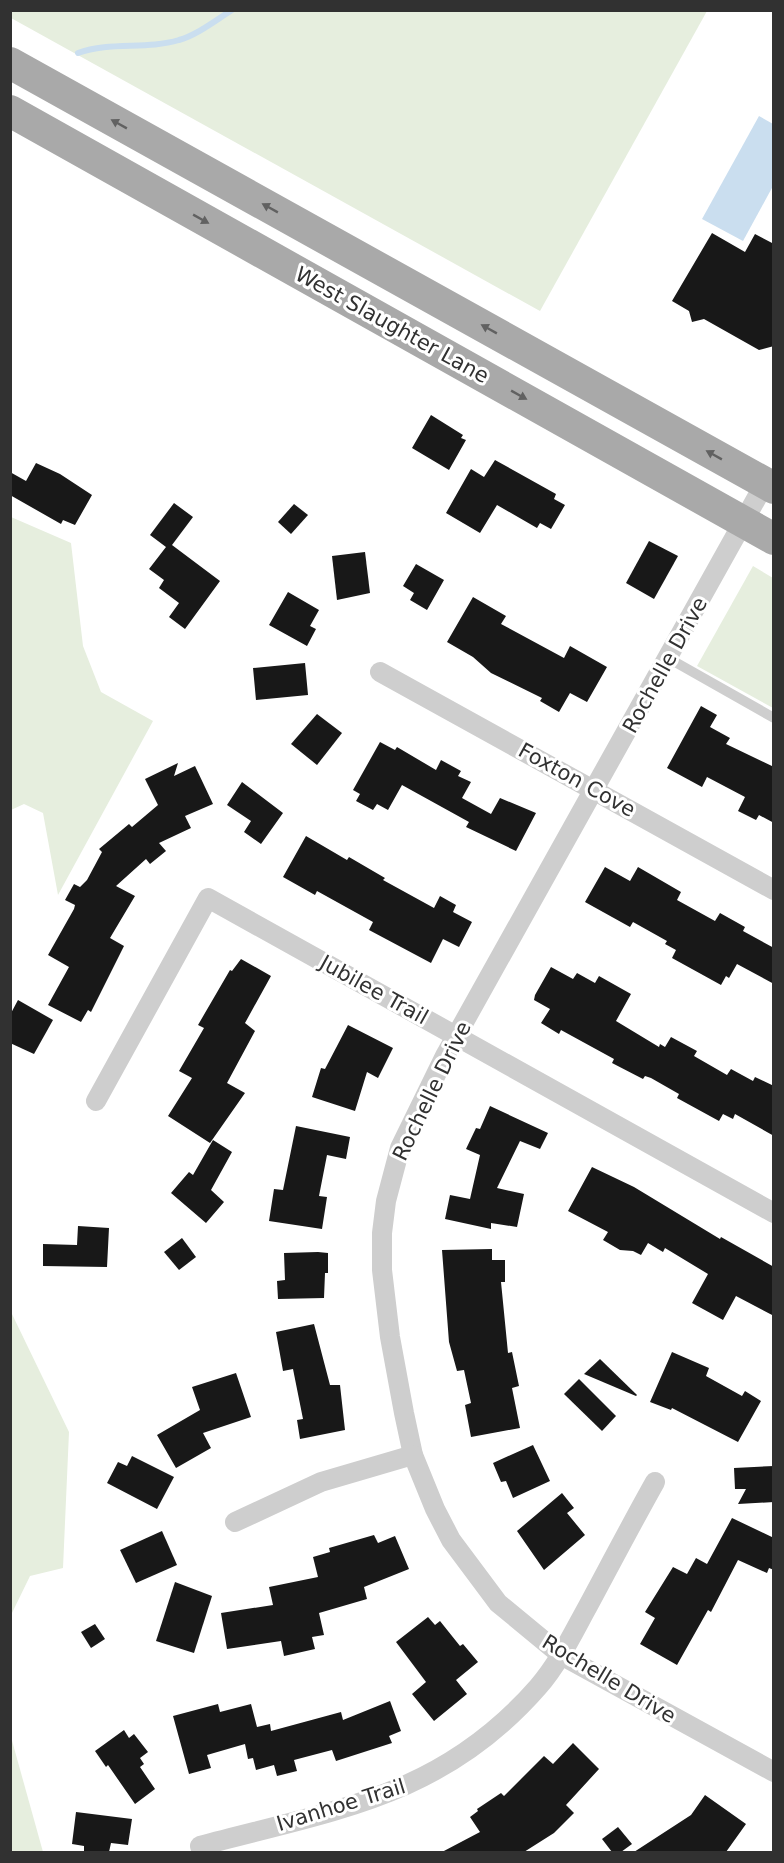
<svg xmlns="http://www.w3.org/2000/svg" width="784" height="1863" font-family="'DejaVu Sans',sans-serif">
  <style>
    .green { fill: #e6eede }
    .water { fill: #cadeef }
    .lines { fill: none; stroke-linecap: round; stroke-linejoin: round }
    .stream { stroke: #cadeef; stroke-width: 6 }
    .building { fill: #181818 }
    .lane { stroke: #cecece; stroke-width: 10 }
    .street { stroke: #cecece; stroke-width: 20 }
    .primary { stroke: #a9a9a9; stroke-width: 32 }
    .oneway { fill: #616161 }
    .labels { text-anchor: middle; stroke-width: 6; stroke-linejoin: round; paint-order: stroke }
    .street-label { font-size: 21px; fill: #313131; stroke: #fff }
  </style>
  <rect width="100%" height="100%" fill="#fff"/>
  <!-- green -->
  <g class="green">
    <polygon points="11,10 707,10 707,11 540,311 11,18"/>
    <polygon points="11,517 71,543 83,646 101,692 153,721 58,895 43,813 24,804 11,810"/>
    <polygon points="753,566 773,578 773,708 697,666"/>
    <polygon points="11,1312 69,1432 63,1568 30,1576 11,1615"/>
    <polygon points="10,1737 11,1737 43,1852 11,1852"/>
  </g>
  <!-- water -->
  <polygon class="water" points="759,116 773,124 773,186 743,241 702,219"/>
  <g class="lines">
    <!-- stream -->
    <path class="stream" d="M78 53C110 41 146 50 179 40 197 35 216 20 232 10"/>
  </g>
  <!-- building -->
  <g class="building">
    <polygon points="712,233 745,252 755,234 774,244 774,346 759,350 704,319 692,322 689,311 672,301"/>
    <polygon points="431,415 463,435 461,438 466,440 449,470 412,448"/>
    <polygon points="495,460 556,494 554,499 565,505 551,529 540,523 537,528 497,505 480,533 446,513 471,469 484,477"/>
    <polygon points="36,463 60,474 92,495 75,525 63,520 61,524 10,495 10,472 26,481"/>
    <polygon points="174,503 193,517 172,545 220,581 185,629 169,617 179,603 159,588 164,580 149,569 166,547 150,535"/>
    <polygon points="294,504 308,515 291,534 278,522"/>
    <polygon points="649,541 678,556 654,599 626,583"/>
    <polygon points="365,552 370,593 337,600 332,556"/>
    <polygon points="416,564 444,580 427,610 410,600 414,593 403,586"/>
    <polygon points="288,592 319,610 310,626 316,629 307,646 269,625"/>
    <polygon points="473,597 506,616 501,624 564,658 570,646 607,667 587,702 570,693 559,712 540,701 542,698 491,673 473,657 447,642"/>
    <polygon points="305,663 308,695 256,700 253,668"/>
    <polygon points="701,706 717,715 710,727 730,738 726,744 774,767 774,823 759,815 756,820 738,811 745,797 707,777 702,787 667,768"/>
    <polygon points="317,714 342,733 317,765 291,744"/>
    <polygon points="380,742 395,750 397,747 436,770 441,760 461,771 458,776 471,782 462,798 491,814 500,798 536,813 516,851 466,827 469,822 402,785 388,810 377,804 373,810 356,801 360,794 353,790"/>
    <polygon points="178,763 174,776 195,766 213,804 185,816 191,828 159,843 166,851 150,864 146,859 116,886 135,896 110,938 124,946 91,1012 88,1010 81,1022 48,1005 69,967 48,955 74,909 75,905 65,900 74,884 80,887 87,880 102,852 99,849 129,824 132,827 158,805 145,779"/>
    <polygon points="242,782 283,813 261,844 244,832 251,821 227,805"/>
    <polygon points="306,836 347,860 349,857 385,878 383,880 434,908 440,896 456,905 453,912 472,922 459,947 443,939 431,963 369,930 373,922 317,891 315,895 283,877"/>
    <polygon points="605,867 630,881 638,867 681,892 677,900 715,921 720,913 745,927 743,931 774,948 774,984 737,964 729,978 726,976 721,985 672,958 676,950 665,944 667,941 633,922 630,927 585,902"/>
    <polygon points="241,959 271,976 245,1023 255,1031 227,1083 245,1093 210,1143 168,1116 192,1078 179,1071 204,1028 198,1025 230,970 232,971"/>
    <polygon points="551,967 573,979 577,973 595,983 599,976 631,994 616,1021 659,1047 660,1044 665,1047 671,1037 697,1051 694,1056 727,1075 731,1069 753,1081 755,1077 774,1086 774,1136 735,1114 733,1119 723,1114 719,1121 677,1098 679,1094 651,1078 645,1076 643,1079 612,1063 614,1059 561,1030 559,1034 541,1023 550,1009 534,1000 535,995"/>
    <polygon points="18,1000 53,1020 34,1054 10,1043 10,1015"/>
    <polygon points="348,1025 393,1048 378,1078 367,1072 355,1111 312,1097 321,1068 325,1069"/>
    <polygon points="490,1106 548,1133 540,1149 520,1141 497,1188 524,1194 517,1227 491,1223 491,1229 445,1219 450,1195 470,1199 480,1155 466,1149 476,1128 480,1129"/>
    <polygon points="296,1126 350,1137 346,1159 327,1155 319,1196 327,1197 322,1229 269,1221 274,1189 283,1190"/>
    <polygon points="213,1140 232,1152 211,1190 224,1202 206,1223 171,1193 189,1172 193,1175"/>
    <polygon points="592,1167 634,1187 720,1239 721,1237 774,1267 774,1316 736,1296 723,1320 692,1303 708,1274 665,1248 663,1252 648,1243 641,1255 633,1251 620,1250 603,1240 608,1232 568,1211"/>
    <polygon points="78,1226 109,1228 107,1267 43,1266 43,1244 77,1245"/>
    <polygon points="182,1238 196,1257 179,1270 164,1252"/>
    <polygon points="492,1249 492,1260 505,1260 505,1282 501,1282 508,1353 512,1352 519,1386 512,1388 520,1428 471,1437 465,1405 471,1403 464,1370 457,1371 449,1342 442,1250"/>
    <polygon points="318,1252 328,1253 328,1273 325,1273 324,1298 278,1299 277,1281 285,1280 284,1253"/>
    <polygon points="314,1324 330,1385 340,1385 345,1430 300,1439 297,1420 303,1419 293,1369 283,1371 276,1332"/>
    <polygon points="672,1352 709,1368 706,1376 742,1396 745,1391 761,1401 738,1442 672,1408 671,1410 650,1402"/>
    <polygon points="600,1359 637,1395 636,1396 584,1374"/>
    <polygon points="236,1373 251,1417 203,1433 211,1448 176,1468 157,1435 200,1410 192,1387"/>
    <polygon points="579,1379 616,1416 602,1431 564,1394"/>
    <polygon points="533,1445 550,1481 513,1498 506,1481 501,1482 493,1463"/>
    <polygon points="132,1456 174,1477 157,1509 107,1483 118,1462 127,1466"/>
    <polygon points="774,1466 774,1502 738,1504 746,1489 735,1489 734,1468"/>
    <polygon points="562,1493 574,1508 567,1513 585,1535 544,1570 517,1531"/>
    <polygon points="732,1518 774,1538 774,1570 769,1568 767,1573 738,1560 711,1612 708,1610 677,1665 640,1644 655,1618 645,1612 673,1567 687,1574 696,1558 707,1564"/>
    <polygon points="162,1531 177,1565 136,1583 120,1550"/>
    <polygon points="374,1535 378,1543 395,1536 409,1569 364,1587 367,1599 319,1613 324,1635 312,1637 315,1649 284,1656 281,1641 227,1649 221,1613 273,1605 269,1587 318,1577 313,1557 330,1552 329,1548"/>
    <polygon points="175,1582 212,1596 194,1653 156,1641"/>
    <polygon points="428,1617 435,1625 440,1621 460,1646 463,1644 478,1662 456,1680 467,1694 434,1721 412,1694 426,1682 396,1642"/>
    <polygon points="95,1624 105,1639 91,1648 81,1632"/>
    <polygon points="390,1701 401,1731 389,1736 392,1743 336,1761 332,1750 294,1760 297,1771 277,1776 274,1765 256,1770 253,1758 248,1759 245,1744 207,1755 211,1768 189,1774 173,1716 218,1704 220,1712 251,1704 257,1727 270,1724 271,1731 341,1712 343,1720"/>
    <polygon points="124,1730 129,1738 134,1734 148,1752 140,1758 144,1764 140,1767 155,1789 135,1804 108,1765 106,1767 95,1751"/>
    <polygon points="573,1743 599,1769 566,1805 574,1813 554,1833 524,1852 442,1852 480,1832 470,1817 478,1811 477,1809 501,1793 504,1796 544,1756 553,1764"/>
    <polygon points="705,1795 746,1824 726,1852 634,1852 691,1815"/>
    <polygon points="76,1812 132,1819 128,1845 111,1843 109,1852 99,1852 84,1851 84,1846 72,1844"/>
    <polygon points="618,1827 632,1844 621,1852 612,1852 602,1839"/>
  </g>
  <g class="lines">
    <!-- lane -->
    <polyline class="lane" points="668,658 774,718"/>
    <!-- street -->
    <g class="street">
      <polyline points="765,483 445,1056 400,1148 386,1201 382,1233 382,1270 390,1337 404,1413 413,1455 435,1509 451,1540 498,1603 561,1655 774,1772"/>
      <polyline points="380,672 774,890"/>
      <polyline points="96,1101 208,898 774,1213"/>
      <polyline points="235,1522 321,1482 413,1455"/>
      <path d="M202 1852 200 1846C334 1810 442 1797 538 1687 559 1663 573 1633 588 1606 610 1565 632 1523 655 1482"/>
    </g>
    <!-- primary -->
    <g class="primary">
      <polyline points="10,63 774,488"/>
      <polyline points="10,111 774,539"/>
    </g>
  </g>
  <!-- one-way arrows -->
  <defs><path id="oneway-solid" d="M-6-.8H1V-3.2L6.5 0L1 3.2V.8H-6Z" transform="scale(1.5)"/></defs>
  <g class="oneway">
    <use href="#oneway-solid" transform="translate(119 124) rotate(-151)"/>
    <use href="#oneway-solid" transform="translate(270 208) rotate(-151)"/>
    <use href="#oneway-solid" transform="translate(201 219) rotate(29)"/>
    <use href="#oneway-solid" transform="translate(489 329) rotate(-151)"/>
    <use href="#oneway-solid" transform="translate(519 395) rotate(29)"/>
    <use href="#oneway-solid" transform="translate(714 455) rotate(-151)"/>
  </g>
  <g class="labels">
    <!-- street labels -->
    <g class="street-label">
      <text transform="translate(392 325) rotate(29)" y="7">West Slaughter Lane</text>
      <text transform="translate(665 665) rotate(-61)" y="7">Rochelle Drive</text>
      <text transform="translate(577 780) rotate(29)" y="7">Foxton Cove</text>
      <text transform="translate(374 990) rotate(29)" y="7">Jubilee Trail</text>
      <text transform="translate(432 1091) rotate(-64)" y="7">Rochelle Drive</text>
      <text transform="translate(609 1679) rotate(31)" y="7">Rochelle Drive</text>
      <text transform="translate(341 1805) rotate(-17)" y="7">Ivanhoe Trail</text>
    </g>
  </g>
  <!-- border -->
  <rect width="784" height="1863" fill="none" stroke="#313131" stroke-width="24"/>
</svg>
